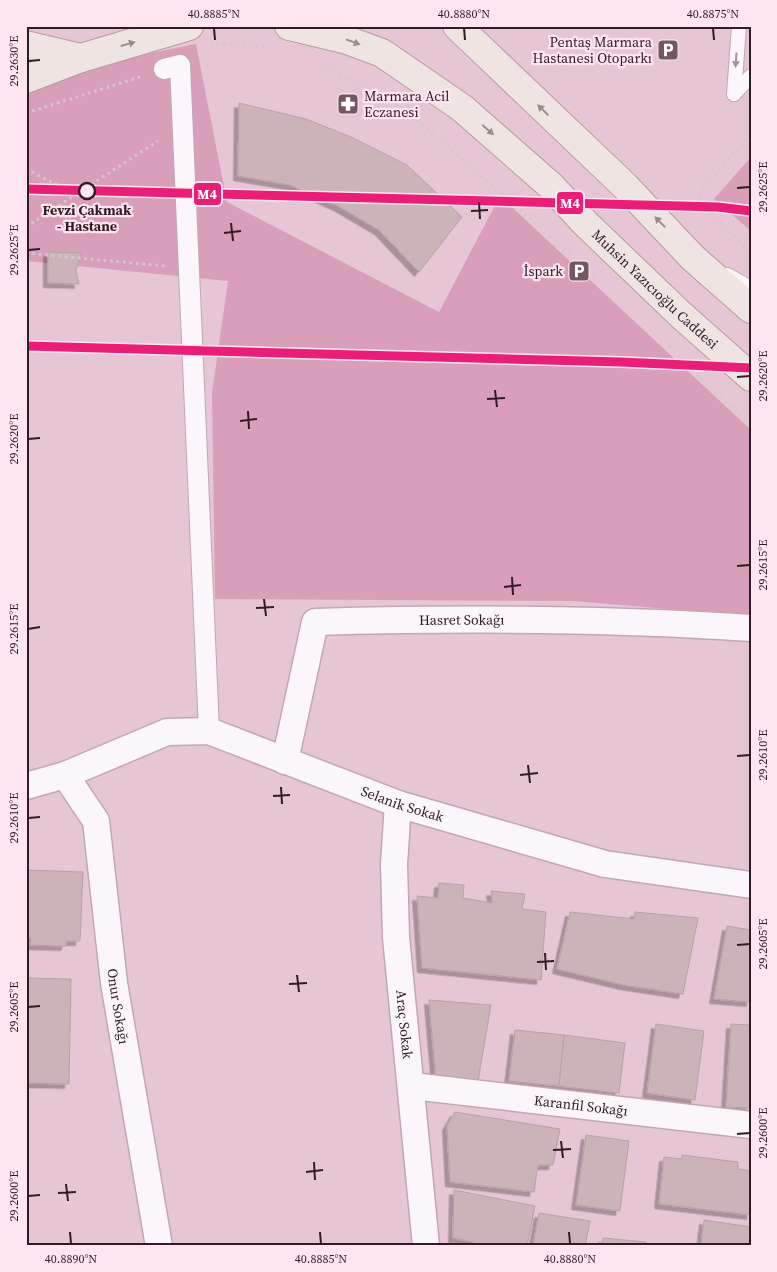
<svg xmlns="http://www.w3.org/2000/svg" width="777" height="1272" font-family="'Source Serif 4',serif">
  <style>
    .green { fill: #d99fb9 }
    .building { fill: #ccb2b9; stroke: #b9a0a7; filter: url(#shadow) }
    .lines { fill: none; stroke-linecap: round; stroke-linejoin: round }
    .service-casing { stroke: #c0a8b2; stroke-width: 16 }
    .pedestrian-casing { stroke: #c0a8b2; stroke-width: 22 }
    .minor-casing { stroke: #c0a8b2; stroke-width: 29 }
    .primary-casing { stroke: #b59c9e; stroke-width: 30 }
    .path { stroke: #d3c9cd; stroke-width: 3; stroke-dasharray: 2.5 4; stroke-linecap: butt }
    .service { stroke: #fbf6f9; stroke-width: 14 }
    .pedestrian { stroke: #fbf6f9; stroke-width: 20 }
    .minor { stroke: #fbf6f9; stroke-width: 26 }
    .primary { stroke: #eee5e3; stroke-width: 28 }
    .metro-1-casing { stroke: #fee5ef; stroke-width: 12 }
    .metro-1 { stroke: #e91e76; stroke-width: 9 }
    .oneway { fill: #998b8e }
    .oneway2 { fill: #a0949a }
    .ticks { fill: none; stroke: #311c25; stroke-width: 2 }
    .stop-dot { fill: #fee5ef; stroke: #311c25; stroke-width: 2.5 }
    .labels { text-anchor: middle; stroke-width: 4.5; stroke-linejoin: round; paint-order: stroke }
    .poi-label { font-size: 14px; fill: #311c25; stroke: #fee5ef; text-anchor: end }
    .stop-label { font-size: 14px; font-weight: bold; fill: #311c25; stroke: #fee5ef }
    .street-label { font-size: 14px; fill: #311c25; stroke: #fee5ef }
    .line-badge { stroke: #fee5ef; stroke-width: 2 }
    .badge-label { font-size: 14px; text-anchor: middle; font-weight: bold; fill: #fff }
    .neatline { fill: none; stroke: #311c25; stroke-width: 2 }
    .ticks-label { font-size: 12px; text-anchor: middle; fill: #311c25 }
  </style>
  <defs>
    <filter id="shadow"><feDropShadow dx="-4.5" dy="4.5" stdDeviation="0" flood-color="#0004"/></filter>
  </defs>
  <rect width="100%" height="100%" fill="#e6c6d4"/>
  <!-- green -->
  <g class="green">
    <polygon points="196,44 227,202 439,312 500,196 751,430 751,616 573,601 215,599 212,393 228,281 26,261 26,87 121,59"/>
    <polygon points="751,157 751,231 714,199"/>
  </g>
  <!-- building -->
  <g class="building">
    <polygon points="239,103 306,119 351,137 407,165 462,217 419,272 379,230 338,206 290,185 238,176"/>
    <polygon points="48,252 81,253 76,270 79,284 48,283"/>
    <polygon points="26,870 83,872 80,941 66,941 66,946 30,945 31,938 26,938"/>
    <polygon points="439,883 464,885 463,898 492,903 491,891 525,894 522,909 546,912 541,980 422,968 417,896 438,898"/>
    <polygon points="570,912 634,919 635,912 698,918 683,994 624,985 557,969"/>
    <polygon points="727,926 751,930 751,1002 714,999"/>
    <polygon points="26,978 71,979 69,1084 26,1083"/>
    <polygon points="429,1000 491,1005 478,1081 436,1080"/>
    <polygon points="656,1024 704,1031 695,1100 647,1093"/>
    <polygon points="731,1024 751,1025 751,1108 726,1107"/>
    <polygon points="515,1030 564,1035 559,1086 509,1081"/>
    <polygon points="564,1035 625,1043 619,1093 559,1086"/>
    <polygon points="455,1112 560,1129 553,1165 538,1165 534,1192 450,1182 447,1126"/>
    <polygon points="586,1135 629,1141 620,1211 576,1205"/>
    <polygon points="682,1155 738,1162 738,1169 751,1171 751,1215 659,1204 664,1157 682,1159"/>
    <polygon points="454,1190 535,1206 527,1246 472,1246 473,1242 453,1238"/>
    <polygon points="539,1213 590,1221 585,1246 533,1246"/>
    <polygon points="704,1220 751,1227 751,1246 701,1245"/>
    <polygon points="603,1238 646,1242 645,1246 602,1246"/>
  </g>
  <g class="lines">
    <!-- service casing -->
    <g class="service-casing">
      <g id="service">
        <polyline points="734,94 739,26"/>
        <polyline points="734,94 751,76"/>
        <polyline points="727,275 751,288"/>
      </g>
    </g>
    <!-- pedestrian casing -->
    <g class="pedestrian-casing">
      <polyline id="pedestrian" points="164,69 180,65 209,731"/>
    </g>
    <!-- minor casing -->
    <g class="minor-casing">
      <g id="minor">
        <path id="s1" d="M285 761 315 622C460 618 605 618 751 628"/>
        <path id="s2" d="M65 775 96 821 114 983 159 1246"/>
        <path id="s3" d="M26 786 65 775 167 732 209 731 398 804 605 864 751 885"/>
        <path id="s4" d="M398 804 394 864 396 937 426 1246"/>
        <path id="s5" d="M412 1086 751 1125"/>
      </g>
    </g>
    <!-- primary casing -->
    <g class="primary-casing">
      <g id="primary">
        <path id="s6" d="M289 26 347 40 382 53 462 108 551 186 585 223 681 315 751 377"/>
        <polyline points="457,26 626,187 693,258 751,309"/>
        <polyline points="26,45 81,58"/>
        <polyline points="26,79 81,58 189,26"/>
      </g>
    </g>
    <!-- path -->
    <g class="path">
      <polyline points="210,45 226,43 268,47"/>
      <polyline points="321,66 389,99 419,121 596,277"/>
      <polyline points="26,113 140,77"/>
      <polyline points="751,134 697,196 751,254"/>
      <polyline points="26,169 75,194"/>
      <polyline points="26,227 158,141"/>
      <polyline points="26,253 165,266"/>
      <polyline points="669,347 714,392 751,424"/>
    </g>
    <!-- service -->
    <use href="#service" class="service"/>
    <!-- pedestrian -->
    <use href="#pedestrian" class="pedestrian"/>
    <!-- minor -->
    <use href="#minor" class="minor"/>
    <!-- primary -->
    <use href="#primary" class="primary"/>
    <!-- metro-1 casing -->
    <g class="metro-1-casing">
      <g id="metro-1">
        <polyline points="26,189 718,207 751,211"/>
        <polyline points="26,346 621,362 751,368"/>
      </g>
    </g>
    <!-- metro-1 -->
    <use href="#metro-1" class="metro-1"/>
  </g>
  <!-- one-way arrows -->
  <defs><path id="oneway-solid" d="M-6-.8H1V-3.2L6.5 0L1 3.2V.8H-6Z" transform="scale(1.25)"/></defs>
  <g class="oneway">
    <use href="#oneway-solid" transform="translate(353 42) rotate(20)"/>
    <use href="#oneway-solid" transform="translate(128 44) rotate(-16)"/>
    <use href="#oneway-solid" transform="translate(543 110) rotate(-136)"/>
    <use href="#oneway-solid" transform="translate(488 130) rotate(41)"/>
    <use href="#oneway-solid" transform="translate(660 222) rotate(-134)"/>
  </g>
  <use class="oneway2" href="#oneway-solid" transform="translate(736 60) rotate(94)"/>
  <!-- ticks -->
  <path class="ticks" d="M214 28 215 40M464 28 465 40M713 28 714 40M28 61 40 60M737 188 750 187M479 202 480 219M471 211 488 210M231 223 233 241M224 233 241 231M28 250 40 249M737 377 750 376M495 390 497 407M487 399 505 398M248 411 249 429M240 421 257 419M28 439 40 438M737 566 750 565M512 577 513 595M504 587 521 585M264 599 266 616M256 608 274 607M28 629 40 627M737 756 750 755M528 765 530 783M520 775 538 773M281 787 282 804M273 796 290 795M28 818 40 817M737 945 750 944M545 953 546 970M537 962 554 961M297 975 299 992M289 984 307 983M28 1007 40 1006M737 1134 750 1133M561 1141 563 1158M553 1150 571 1149M314 1162 315 1180M306 1172 323 1170M66 1184 68 1201M58 1193 76 1192M28 1196 40 1195M70 1232 71 1244M320 1232 321 1244M569 1232 570 1244"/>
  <!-- icons -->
  <defs>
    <g id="parking-square" transform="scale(1.125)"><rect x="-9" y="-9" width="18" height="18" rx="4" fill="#705862" stroke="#fee5ef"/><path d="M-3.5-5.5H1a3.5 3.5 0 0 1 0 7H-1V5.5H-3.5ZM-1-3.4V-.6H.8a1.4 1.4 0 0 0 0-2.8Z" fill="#fff"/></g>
    <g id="pharmacy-square" transform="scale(1.125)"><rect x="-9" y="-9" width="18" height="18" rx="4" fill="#705862" stroke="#fee5ef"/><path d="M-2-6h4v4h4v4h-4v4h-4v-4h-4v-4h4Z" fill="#fff"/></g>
  </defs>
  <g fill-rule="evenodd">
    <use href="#parking-square" x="668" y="50"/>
    <use href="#pharmacy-square" x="348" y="104"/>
    <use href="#parking-square" x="579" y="271"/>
  </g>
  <!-- markers -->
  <circle class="stop-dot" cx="87" cy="191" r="8"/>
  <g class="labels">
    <!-- poi labels -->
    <g class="poi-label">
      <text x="652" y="47">Pentaş Marmara<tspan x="652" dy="16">Hastanesi Otoparkı</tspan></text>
      <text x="364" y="101" text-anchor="start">Marmara Acil<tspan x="364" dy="16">Eczanesi</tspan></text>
      <text x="563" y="276">İspark</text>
    </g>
    <!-- stop labels -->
    <g class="stop-label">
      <text x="87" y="215">Fevzi Çakmak<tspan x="87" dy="16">- Hastane</tspan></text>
    </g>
    <!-- street labels -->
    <g class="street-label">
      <text dy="5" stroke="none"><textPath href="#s6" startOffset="459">Muhsin Yazıcıoğlu Caddesi</textPath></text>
      <text dy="5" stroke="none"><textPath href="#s1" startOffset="289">Hasret Sokağı</textPath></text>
      <text dy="5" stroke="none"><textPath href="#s3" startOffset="400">Selanik Sokak</textPath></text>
      <text dy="5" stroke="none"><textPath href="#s2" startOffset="242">Onur Sokağı</textPath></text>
      <text dy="5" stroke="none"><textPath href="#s4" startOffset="221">Araç Sokak</textPath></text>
      <text dy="5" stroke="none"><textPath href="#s5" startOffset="170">Karanfil Sokağı</textPath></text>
    </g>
  </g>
  <g class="line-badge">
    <rect x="193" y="182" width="29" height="24" rx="5" fill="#e91e76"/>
    <rect x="556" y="191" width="28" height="24" rx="5" fill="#e91e76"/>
  </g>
  <g class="badge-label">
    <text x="207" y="199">M4</text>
    <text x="570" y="208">M4</text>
  </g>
  <!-- border -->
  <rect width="777" height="1272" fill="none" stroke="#fee5ef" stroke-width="55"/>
  <rect x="28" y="28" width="722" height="1216" class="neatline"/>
  <g class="ticks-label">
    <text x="214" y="18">40.8885°N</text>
    <text x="464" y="18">40.8880°N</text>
    <text x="713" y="18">40.8875°N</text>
    <text transform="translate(14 61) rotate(-90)" y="4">29.2630°E</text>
    <text transform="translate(763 187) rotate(-90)" y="4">29.2625°E</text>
    <text transform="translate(14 250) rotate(-90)" y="4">29.2625°E</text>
    <text transform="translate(763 376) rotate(-90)" y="4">29.2620°E</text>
    <text transform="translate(14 439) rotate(-90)" y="4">29.2620°E</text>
    <text transform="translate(763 565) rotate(-90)" y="4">29.2615°E</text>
    <text transform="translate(14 629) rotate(-90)" y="4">29.2615°E</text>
    <text transform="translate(763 755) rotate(-90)" y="4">29.2610°E</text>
    <text transform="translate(14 818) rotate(-90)" y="4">29.2610°E</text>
    <text transform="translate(763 944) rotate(-90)" y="4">29.2605°E</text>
    <text transform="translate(14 1007) rotate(-90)" y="4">29.2605°E</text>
    <text transform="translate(763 1133) rotate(-90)" y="4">29.2600°E</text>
    <text transform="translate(14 1196) rotate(-90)" y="4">29.2600°E</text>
    <text x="71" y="1263">40.8890°N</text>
    <text x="321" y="1263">40.8885°N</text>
    <text x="570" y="1263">40.8880°N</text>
  </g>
</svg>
